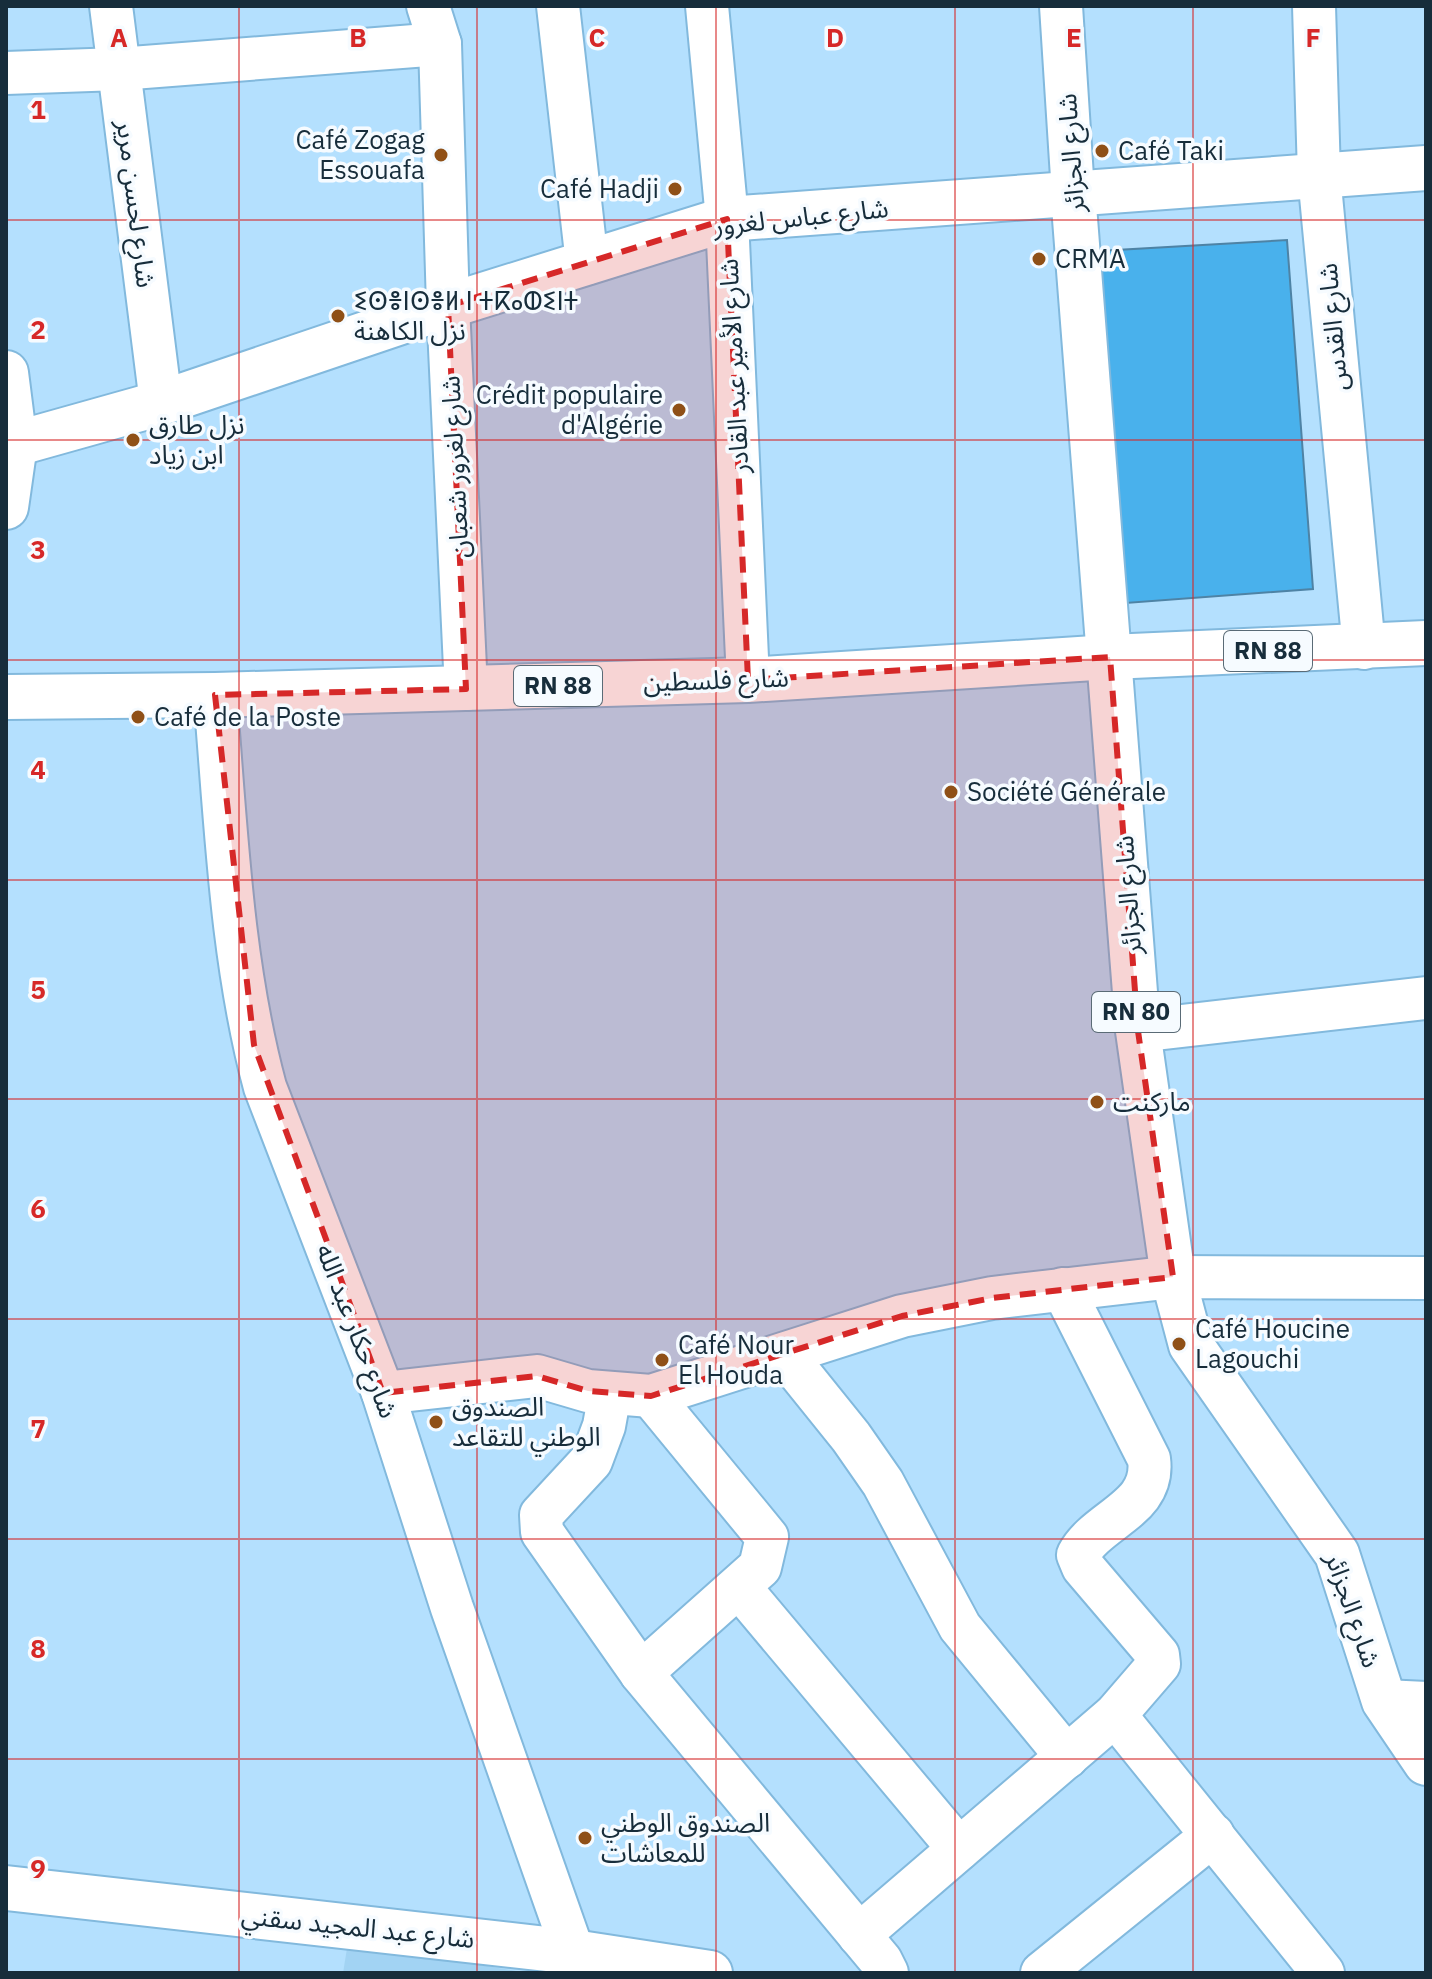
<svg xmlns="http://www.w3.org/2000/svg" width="1432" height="1979" font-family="'IBM Plex Sans','Noto Sans Arabic','Noto Sans Tifinagh',sans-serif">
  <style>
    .built { fill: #a2d3f3 }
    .building { fill: #49b1ec; stroke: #4e83a5; stroke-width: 2 }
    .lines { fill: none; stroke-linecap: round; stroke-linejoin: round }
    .minor-casing { stroke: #82b9dd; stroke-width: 46 }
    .major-casing { stroke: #82b9dd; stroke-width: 48 }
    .minor { stroke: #fff; stroke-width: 42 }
    .major { stroke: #fff; stroke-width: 44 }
    .marked { fill: #d62828; fill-opacity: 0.2; stroke: #d62828; stroke-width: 6; stroke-dasharray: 16 10; stroke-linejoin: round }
    .grid { fill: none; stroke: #d62828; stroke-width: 2; stroke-opacity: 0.55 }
    .poi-dot { fill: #8f5017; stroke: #f6fbff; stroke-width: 3 }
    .labels { text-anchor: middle; stroke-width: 7; stroke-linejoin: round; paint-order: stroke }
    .shield { fill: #f6fbff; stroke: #5a6b76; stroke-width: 2 }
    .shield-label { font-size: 24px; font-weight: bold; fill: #172d3b }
    .poi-label { font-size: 26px; fill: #172d3b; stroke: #f6fbff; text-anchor: start }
    .street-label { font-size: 26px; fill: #172d3b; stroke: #f6fbff }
    .grid-label { font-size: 26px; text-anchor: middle; font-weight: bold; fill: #d62828; stroke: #f6fbff; stroke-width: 7; stroke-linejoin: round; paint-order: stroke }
  </style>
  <rect width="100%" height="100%" fill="#b4e0fe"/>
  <!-- built -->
  <polygon class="built" points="348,1942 528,1973 343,1973"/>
  <!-- building -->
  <polygon class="building" points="1287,240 1313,589 1126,603 1099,251"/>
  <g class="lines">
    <!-- minor casing -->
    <g class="minor-casing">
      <g id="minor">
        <polyline points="111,6 161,403"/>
        <polyline points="428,6 440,44 448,306 466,689"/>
        <polyline points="558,6 587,263"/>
        <polyline points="707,6 727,219 748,680"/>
        <polyline points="1061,6 1073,193"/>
        <polyline points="1314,6 1319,175 1364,648"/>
        <polyline points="6,73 119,69 440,44"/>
        <path d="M215 695C226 825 231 961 265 1087L383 1393 452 1608 573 1952"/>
        <polyline points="1138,1031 1426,998"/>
        <polyline points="785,1355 851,1437 883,1483 960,1627 1067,1757"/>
        <polyline points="383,1393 537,1376 588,1391 651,1396 902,1316 992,1298 1173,1277 1426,1278"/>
        <polyline points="610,1393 604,1426 591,1461 541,1515 542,1532 641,1673 881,1961 887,1973"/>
        <polyline points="740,1588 959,1849"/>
        <polyline points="641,1673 760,1567 767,1537 651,1396"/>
        <polyline points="1384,1701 1426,1703"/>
        <polyline points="1115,1715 1323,1973"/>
        <path d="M859 1935 1115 1715 1159 1664 1158 1655 1083 1567 1078 1555C1098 1518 1156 1509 1149 1459L1063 1289"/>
        <polyline points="1042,1973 1213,1835"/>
      </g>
    </g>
    <!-- major casing -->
    <g class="major-casing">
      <g id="major">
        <polyline points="1073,193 1138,1031 1173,1277 1191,1345 1337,1554 1384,1701 1426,1763"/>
        <polyline points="6,373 15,444 6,507"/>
        <polyline points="15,444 161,403 448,306 727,219 1426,168"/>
        <polyline points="6,697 215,695 748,680 1110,657 1426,643"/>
        <polyline points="6,1888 573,1952 710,1973"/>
      </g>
    </g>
    <!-- minor -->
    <use href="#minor" class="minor"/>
    <!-- major -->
    <use href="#major" class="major"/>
  </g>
  <!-- marked area -->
  <path class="marked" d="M727 219 748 680 1110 657 1138 1031 1173 1277 992 1298 902 1316 651 1396 588 1391 537 1376 383 1393 254 1045 215 695 466 689 448 306Z"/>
  <!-- grid -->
  <path class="grid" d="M239 6V1973M477 6V1973M716 6V1973M955 6V1973M1193 6V1973M6 220H1426M6 440H1426M6 660H1426M6 880H1426M6 1099H1426M6 1319H1426M6 1539H1426M6 1759H1426"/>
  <!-- markers -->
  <g class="poi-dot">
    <circle cx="1102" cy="151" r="8"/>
    <circle cx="441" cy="155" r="8"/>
    <circle cx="675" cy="189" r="8"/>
    <circle cx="1039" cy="259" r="8"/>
    <circle cx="338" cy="316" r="8"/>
    <circle cx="679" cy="410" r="8"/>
    <circle cx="133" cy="440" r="8"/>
    <circle cx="138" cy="717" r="8"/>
    <circle cx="951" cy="792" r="8"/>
    <circle cx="1097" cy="1102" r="8"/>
    <circle cx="1179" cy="1344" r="8"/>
    <circle cx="662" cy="1360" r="8"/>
    <circle cx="436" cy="1422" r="8"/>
    <circle cx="585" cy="1838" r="8"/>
  </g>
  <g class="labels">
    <!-- shield labels -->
    <g class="shield">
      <rect x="1224" y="631" width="88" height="40" rx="6"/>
      <rect x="514" y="666" width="88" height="40" rx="6"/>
      <rect x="1092" y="992" width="88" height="40" rx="6"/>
    </g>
    <g class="shield-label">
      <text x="1268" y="659">RN 88</text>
      <text x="558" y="694">RN 88</text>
      <text x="1136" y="1020">RN 80</text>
    </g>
    <!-- poi labels -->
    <g class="poi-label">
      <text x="425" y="149" text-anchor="end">Café Zogag<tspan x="425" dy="30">Essouafa</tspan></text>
      <text x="1118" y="160">Café Taki</text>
      <text x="659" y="198" text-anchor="end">Café Hadji</text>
      <text x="1055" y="268">CRMA</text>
      <text x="354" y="310">ⵉⵙⴻⵏⵙⴻⵍ ⵏ ⵜⴽⴰⵀⵉⵏⵜ<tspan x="354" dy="30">نزل الكاهنة</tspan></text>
      <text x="663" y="404" text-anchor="end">Crédit populaire<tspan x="663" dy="30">d'Algérie</tspan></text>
      <text x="149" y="434">نزل طارق<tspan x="149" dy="30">ابن زياد</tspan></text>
      <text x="154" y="726">Café de la Poste</text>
      <text x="967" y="801">Société Générale</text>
      <text x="1113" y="1111">ماركنت</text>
      <text x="1195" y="1338">Café Houcine<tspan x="1195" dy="30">Lagouchi</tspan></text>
      <text x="678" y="1354">Café Nour<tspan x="678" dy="30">El Houda</tspan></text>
      <text x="452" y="1416">الصندوق<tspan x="452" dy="30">الوطني للتقاعد</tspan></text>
      <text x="601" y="1832">الصندوق الوطني<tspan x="601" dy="30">للمعاشات</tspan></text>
    </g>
    <!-- street labels -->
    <g class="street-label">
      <text transform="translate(1071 153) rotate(-94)" y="9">شارع الجزائر</text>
      <text transform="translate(136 204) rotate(83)" y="9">شارع لحسن مرير</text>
      <text transform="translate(801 217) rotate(-6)" y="9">شارع عباس لغرور</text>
      <text transform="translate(1333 327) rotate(-95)" y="9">شارع القدس</text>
      <text transform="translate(734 366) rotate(-93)" y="9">شارع الأمير عبد القادر</text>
      <text transform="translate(455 467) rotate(-93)" y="9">شارع لغرور شعبان</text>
      <text transform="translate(716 680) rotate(-2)" y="9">شارع فلسطين</text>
      <text transform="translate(1128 895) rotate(-94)" y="9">شارع الجزائر</text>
      <text transform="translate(357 1331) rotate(69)" y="9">شارع حكار عبد الله</text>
      <text transform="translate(1353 1610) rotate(71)" y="9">شارع الجزائر</text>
      <text transform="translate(358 1927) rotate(6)" y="9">شارع عبد المجيد سقني</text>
    </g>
  </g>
  <g class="grid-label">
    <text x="119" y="47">A</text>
    <text x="358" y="47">B</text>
    <text x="597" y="47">C</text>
    <text x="835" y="47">D</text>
    <text x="1074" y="47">E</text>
    <text x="1313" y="47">F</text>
    <text x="38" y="119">1</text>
    <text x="38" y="339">2</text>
    <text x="38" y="559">3</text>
    <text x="38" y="779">4</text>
    <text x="38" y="999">5</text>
    <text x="38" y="1218">6</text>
    <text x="38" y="1438">7</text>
    <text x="38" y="1658">8</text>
    <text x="38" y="1878">9</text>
  </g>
  <!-- border -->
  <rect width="1432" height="1979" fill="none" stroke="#172d3b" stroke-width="16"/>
</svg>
